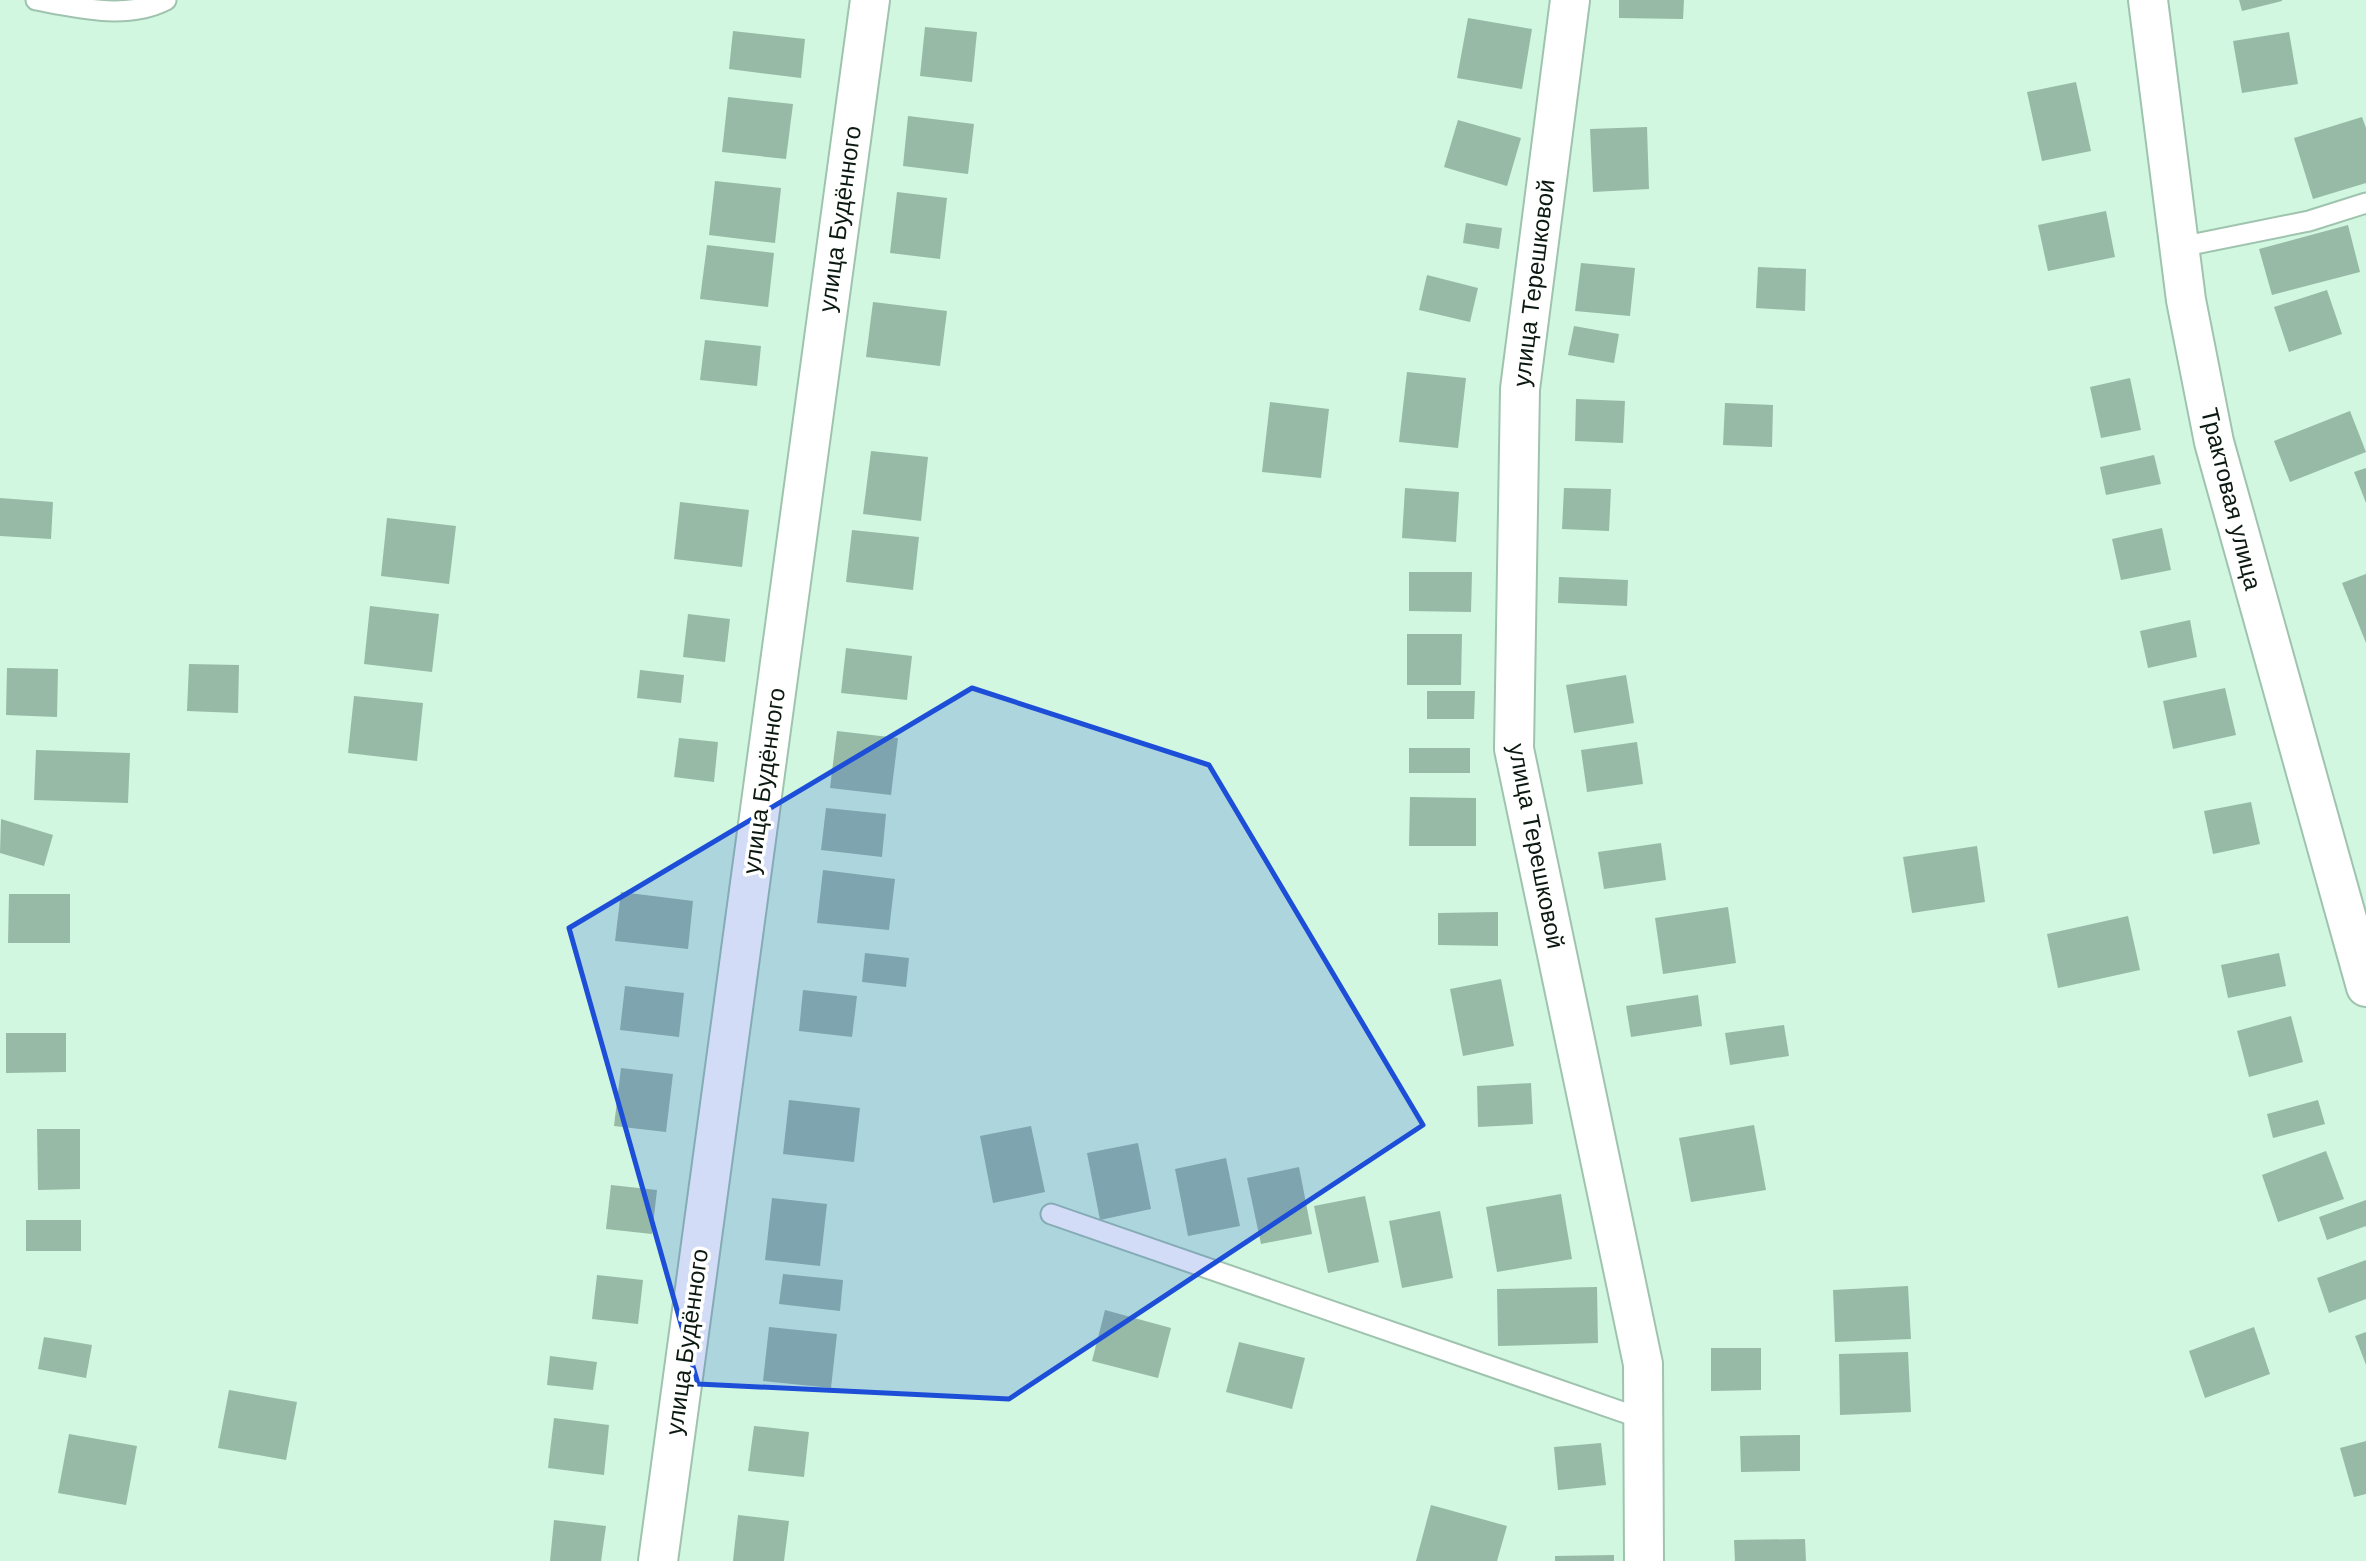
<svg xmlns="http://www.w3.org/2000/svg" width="2366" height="1561" font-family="Arial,sans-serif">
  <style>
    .building { fill: #96baa5 }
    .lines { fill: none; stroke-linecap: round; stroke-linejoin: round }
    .service-casing { stroke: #9fc3ae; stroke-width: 23 }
    .minor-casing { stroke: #9fc3ae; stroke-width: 42 }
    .tertiary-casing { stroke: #9fc3ae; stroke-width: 42 }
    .service { stroke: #fff; stroke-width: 19 }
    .minor { stroke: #fff; stroke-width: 38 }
    .tertiary { stroke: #fff; stroke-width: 38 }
    .marked { fill: #1d4ed8; fill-opacity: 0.2; stroke: #1d4ed8; stroke-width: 5; stroke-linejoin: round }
    .labels { text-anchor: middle; stroke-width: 7; stroke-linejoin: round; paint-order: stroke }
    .street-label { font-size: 24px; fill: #0b1911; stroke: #fff }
  </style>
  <rect width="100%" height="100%" fill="#d1f7e0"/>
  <!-- building -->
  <g class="building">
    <polygon points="1619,0 1684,0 1683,19 1619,18"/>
    <polygon points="2239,0 2282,0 2282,1 2242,11"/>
    <polygon points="1468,18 1532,29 1522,89 1457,78"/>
    <polygon points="925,27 977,32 972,82 920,76"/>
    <polygon points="733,31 805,39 801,78 729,69"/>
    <polygon points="2289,32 2298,84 2242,93 2233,41"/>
    <polygon points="2076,82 2091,151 2042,161 2027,92"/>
    <polygon points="728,97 793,104 786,159 722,152"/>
    <polygon points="908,116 974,124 968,174 903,166"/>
    <polygon points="2362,117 2366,128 2366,183 2313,199 2294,138"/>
    <polygon points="1458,120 1521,138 1507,186 1444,167"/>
    <polygon points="1647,127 1649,189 1593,192 1590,129"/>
    <polygon points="715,181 781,188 775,243 709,235"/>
    <polygon points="897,192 947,198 940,259 890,253"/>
    <polygon points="2106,211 2115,257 2048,271 2038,225"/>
    <polygon points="1466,223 1502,228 1499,249 1463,243"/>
    <polygon points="2348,225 2360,272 2272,295 2259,249"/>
    <polygon points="707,245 774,253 768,307 700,299"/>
    <polygon points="1581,263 1635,268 1630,316 1575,311"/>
    <polygon points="1758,267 1806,269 1805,311 1756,308"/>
    <polygon points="1427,275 1478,288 1470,322 1419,310"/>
    <polygon points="2327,290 2342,334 2289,352 2274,307"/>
    <polygon points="873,302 947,311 940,366 866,357"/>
    <polygon points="1574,326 1619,334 1614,363 1568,355"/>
    <polygon points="705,340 761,346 757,386 700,380"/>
    <polygon points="1407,372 1466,378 1458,448 1399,442"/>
    <polygon points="2130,378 2141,430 2101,438 2090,387"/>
    <polygon points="1576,399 1625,401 1623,443 1575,441"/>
    <polygon points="1270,402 1329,409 1321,478 1262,472"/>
    <polygon points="1725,403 1773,405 1772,447 1723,445"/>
    <polygon points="2350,411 2366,452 2290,482 2274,441"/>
    <polygon points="871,451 928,457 921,521 863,514"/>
    <polygon points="2154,455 2161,484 2106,495 2100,467"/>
    <polygon points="2366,468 2366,503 2354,472"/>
    <polygon points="1405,488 1459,492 1456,542 1402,538"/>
    <polygon points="1564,488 1611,489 1609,531 1562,529"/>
    <polygon points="0,498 53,502 51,539 0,536"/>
    <polygon points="680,502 749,510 742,567 674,559"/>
    <polygon points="387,518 456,526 449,584 381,576"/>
    <polygon points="2162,528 2171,570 2121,580 2112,539"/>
    <polygon points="852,530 919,537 913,590 846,582"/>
    <polygon points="1409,572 1472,572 1471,612 1409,611"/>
    <polygon points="2366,574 2366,643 2342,583"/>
    <polygon points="1559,577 1628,580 1627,606 1558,603"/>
    <polygon points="370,606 439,614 432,672 364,664"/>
    <polygon points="688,614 730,619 725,662 683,657"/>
    <polygon points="2190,620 2197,657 2148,668 2140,631"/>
    <polygon points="1407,634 1462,634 1461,685 1407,685"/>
    <polygon points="846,648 912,656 907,700 841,693"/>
    <polygon points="189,664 239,665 238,713 187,711"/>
    <polygon points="7,668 58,669 57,717 6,715"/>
    <polygon points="640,670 684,675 681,703 637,698"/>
    <polygon points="1626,675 1634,723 1574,733 1566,685"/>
    <polygon points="2225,688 2236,735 2173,749 2163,701"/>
    <polygon points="1427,691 1475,691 1474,719 1427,719"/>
    <polygon points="354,696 423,703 417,761 348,753"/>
    <polygon points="837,731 898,738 891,795 830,788"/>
    <polygon points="679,738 718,742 714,782 674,777"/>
    <polygon points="1637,742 1643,784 1587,792 1581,750"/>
    <rect x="1409" y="748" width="61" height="25"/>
    <polygon points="36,750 130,753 128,803 34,800"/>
    <polygon points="1410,797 1476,798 1476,846 1409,846"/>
    <polygon points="2251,802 2260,844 2213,854 2204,811"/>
    <polygon points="826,808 886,814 882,857 821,850"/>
    <polygon points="1,819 53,835 44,866 0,853"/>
    <polygon points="1661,843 1666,880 1604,889 1598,852"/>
    <polygon points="1977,846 1985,902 1912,913 1903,857"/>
    <polygon points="823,870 895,879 889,930 817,923"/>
    <polygon points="621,892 693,901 688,949 615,941"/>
    <polygon points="9,894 70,894 70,943 8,943"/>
    <polygon points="1728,907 1736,963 1663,974 1655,918"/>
    <polygon points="1498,912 1498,946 1438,945 1438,913"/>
    <polygon points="2128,916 2140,970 2058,988 2047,934"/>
    <polygon points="865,953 909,958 906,987 862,982"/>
    <polygon points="2279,953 2286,986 2228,998 2221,965"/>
    <polygon points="1501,979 1514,1046 1463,1056 1450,989"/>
    <polygon points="625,986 684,993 679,1037 620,1030"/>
    <polygon points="803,990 857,996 852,1037 799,1031"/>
    <polygon points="1698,995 1702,1026 1631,1037 1626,1006"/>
    <polygon points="2291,1016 2303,1062 2249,1077 2237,1031"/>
    <polygon points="1784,1025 1789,1056 1730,1065 1725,1033"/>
    <polygon points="6,1033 66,1033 66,1072 6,1073"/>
    <polygon points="621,1068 673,1074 666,1132 614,1126"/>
    <polygon points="1531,1083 1533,1124 1478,1127 1477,1086"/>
    <polygon points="789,1100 860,1108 854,1162 783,1154"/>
    <polygon points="2318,1100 2325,1124 2273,1138 2267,1114"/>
    <polygon points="1754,1125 1766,1190 1691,1202 1679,1138"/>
    <polygon points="1031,1126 1045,1192 993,1203 980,1136"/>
    <polygon points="37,1129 80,1129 80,1189 38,1190"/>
    <polygon points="1138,1143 1151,1209 1100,1220 1087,1153"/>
    <polygon points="2326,1151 2344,1199 2278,1222 2262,1175"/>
    <polygon points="1226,1158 1240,1226 1188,1236 1175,1169"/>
    <polygon points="1299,1167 1312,1234 1261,1244 1247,1178"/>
    <polygon points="611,1185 657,1190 652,1234 606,1229"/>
    <polygon points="1561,1194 1572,1259 1497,1272 1486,1207"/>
    <polygon points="1365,1196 1379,1262 1328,1273 1314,1206"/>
    <polygon points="772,1198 827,1204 820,1266 765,1260"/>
    <polygon points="2366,1200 2366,1226 2327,1240 2319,1217"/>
    <polygon points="1440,1211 1453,1278 1402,1288 1389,1221"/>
    <rect x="26" y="1220" width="55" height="31"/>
    <polygon points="2366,1260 2366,1299 2329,1313 2317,1278"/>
    <polygon points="783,1274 843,1280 840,1311 779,1304"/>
    <polygon points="597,1275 643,1280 638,1324 592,1319"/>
    <polygon points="1908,1286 1911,1339 1835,1342 1833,1290"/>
    <polygon points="1597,1287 1598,1343 1498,1346 1497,1289"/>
    <polygon points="1105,1310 1171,1328 1158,1378 1092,1361"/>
    <polygon points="769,1327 837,1334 831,1388 763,1381"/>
    <polygon points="2254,1327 2270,1374 2205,1398 2189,1351"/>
    <polygon points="2366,1332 2366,1365 2355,1336"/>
    <polygon points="44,1337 92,1345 86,1378 38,1369"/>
    <polygon points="1239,1342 1305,1358 1292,1409 1226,1392"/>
    <polygon points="1711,1348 1761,1348 1761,1390 1711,1391"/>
    <polygon points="1908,1352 1911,1412 1840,1415 1839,1354"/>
    <polygon points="550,1356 597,1362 593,1390 547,1385"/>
    <polygon points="229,1390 297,1402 286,1460 218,1448"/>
    <polygon points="554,1418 609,1425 604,1475 548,1468"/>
    <polygon points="754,1426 809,1432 804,1477 748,1471"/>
    <polygon points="69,1434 137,1446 126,1505 58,1493"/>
    <polygon points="1800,1435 1800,1471 1741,1472 1740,1436"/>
    <polygon points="2366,1441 2366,1494 2354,1497 2340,1448"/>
    <polygon points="1601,1443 1606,1485 1558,1490 1554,1447"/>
    <polygon points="1431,1505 1507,1526 1497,1561 1416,1561"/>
    <polygon points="738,1515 789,1521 784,1561 733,1561"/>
    <polygon points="554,1520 606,1526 601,1561 550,1561"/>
    <polygon points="1805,1539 1806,1561 1735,1561 1734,1540"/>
    <polygon points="1614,1555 1614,1561 1555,1561 1555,1556"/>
  </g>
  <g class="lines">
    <!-- service casing -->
    <g class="service-casing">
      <g id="service">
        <path d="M36 0C78 8 127 20 166 0"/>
        <polyline points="2180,247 2309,221 2366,203"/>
        <polyline points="1051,1214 1643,1419"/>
      </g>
    </g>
    <!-- minor casing -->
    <g class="minor-casing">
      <polyline id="minor" points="658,1561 870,0"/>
    </g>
    <!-- tertiary casing -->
    <g class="tertiary-casing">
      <g id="tertiary">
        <polyline points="1570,0 1520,389 1514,749 1643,1364 1644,1561"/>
        <polyline points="2148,0 2186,300 2214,442 2366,987"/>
      </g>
    </g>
    <!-- service -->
    <use href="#service" class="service"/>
    <!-- minor -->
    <use href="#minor" class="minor"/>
    <!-- tertiary -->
    <use href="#tertiary" class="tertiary"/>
  </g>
  <!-- marked area -->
  <path class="marked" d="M972 688 1209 765 1423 1125 1009 1399 698 1384 569 928Z"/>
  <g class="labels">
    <!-- street labels -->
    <g class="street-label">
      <text transform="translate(840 219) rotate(-82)" y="8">улица Будённого</text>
      <text transform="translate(1534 283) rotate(-83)" y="8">улица Терешковой</text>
      <text transform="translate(2231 499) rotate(76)" y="8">Трактовая улица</text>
      <text transform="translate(764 781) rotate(-82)" y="8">улица Будённого</text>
      <text transform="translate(1536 846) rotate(79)" y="8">улица Терешковой</text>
      <text transform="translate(687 1342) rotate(-82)" y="8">улица Будённого</text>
    </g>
  </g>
</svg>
